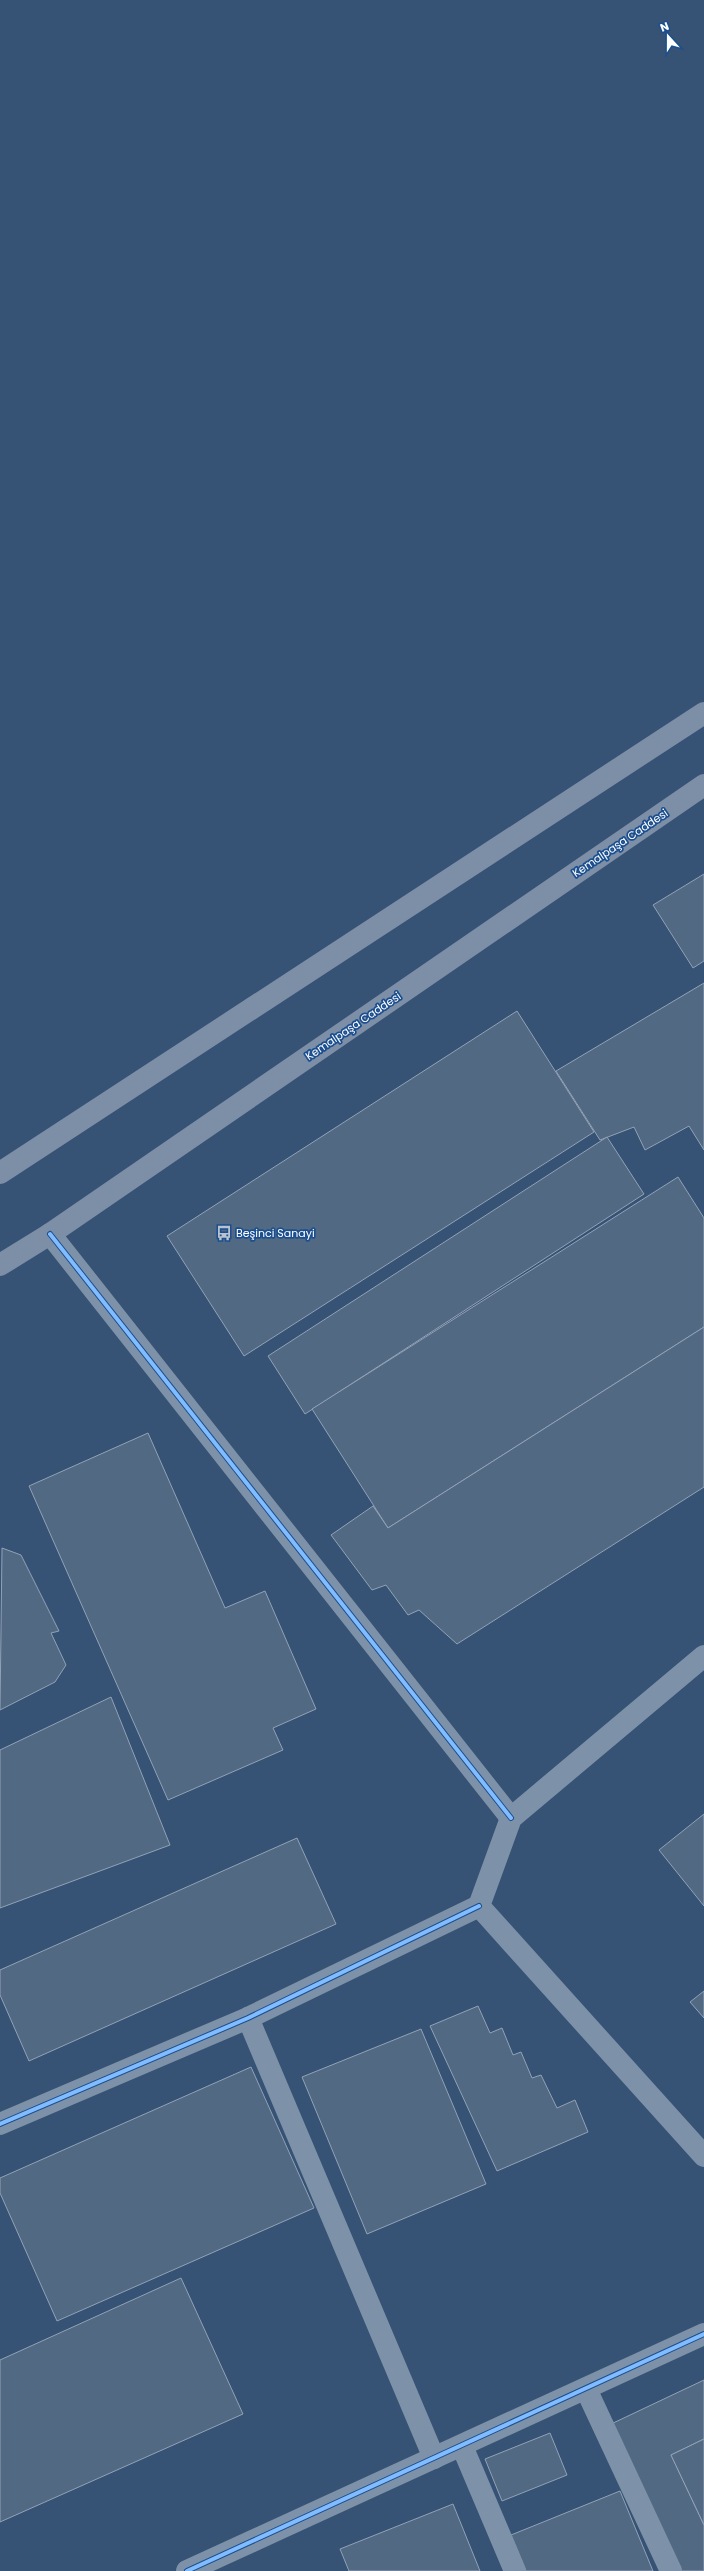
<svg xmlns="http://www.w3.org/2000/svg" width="704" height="2571" font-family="Poppins,sans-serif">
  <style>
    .building { fill: #526984; stroke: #92a2b6 }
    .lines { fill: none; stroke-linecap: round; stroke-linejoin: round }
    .minor { stroke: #7d92a8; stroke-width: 22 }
    .primary { stroke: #7d8ea7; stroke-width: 22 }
    .cycleway-casing { stroke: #1b4f8f; stroke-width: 6 }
    .cycleway { stroke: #80bcff; stroke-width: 4 }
    .labels { text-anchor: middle; stroke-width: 3.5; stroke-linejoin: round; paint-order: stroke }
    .street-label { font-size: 11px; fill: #fff; stroke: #1b4f8f }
    .poi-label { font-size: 11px; fill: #fff; stroke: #1b4f8f; text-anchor: start }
  </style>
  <rect width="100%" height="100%" fill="#365274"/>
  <!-- building -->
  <g class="building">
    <polygon points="704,874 704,961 693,968 653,905"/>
    <polygon points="704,983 704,1150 689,1126 645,1150 634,1127 600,1140 556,1071"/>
    <polygon points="517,1011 594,1132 244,1356 167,1236"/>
    <polygon points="607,1137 644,1194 305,1414 268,1356"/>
    <polygon points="678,1177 704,1218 704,1327 388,1528 312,1409"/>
    <polygon points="704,1327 704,1487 457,1644 419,1610 408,1615 386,1585 372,1590 331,1535 373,1506 388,1528"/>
    <polygon points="148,1433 225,1608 265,1591 316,1709 273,1728 283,1750 168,1800 29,1486"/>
    <polygon points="2,1548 21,1555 59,1631 51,1633 66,1665 55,1682 0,1710"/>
    <polygon points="111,1697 170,1845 0,1908 0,1750"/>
    <polygon points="704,1814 704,1906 659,1850"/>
    <polygon points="297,1838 336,1924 29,2061 0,1995 0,1970"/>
    <polygon points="704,1991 704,2018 690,2002"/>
    <polygon points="478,2006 490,2033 502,2028 513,2055 521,2052 532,2078 541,2075 557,2108 575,2100 588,2132 497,2171 430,2026"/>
    <polygon points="421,2029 486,2184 367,2234 302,2077"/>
    <polygon points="251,2067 314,2208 57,2321 0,2193 0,2178"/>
    <polygon points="181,2278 243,2414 0,2522 0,2360"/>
    <polygon points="704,2380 704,2439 671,2455 704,2525 704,2571 679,2571 609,2425"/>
    <polygon points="550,2433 567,2475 502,2501 485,2459"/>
    <polygon points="704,2439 704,2525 671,2455"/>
    <polygon points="620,2491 653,2571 526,2571 511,2535"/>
    <polygon points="453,2504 480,2571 349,2571 340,2549"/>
  </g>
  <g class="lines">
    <!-- minor -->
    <g class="minor">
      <polyline points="50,1234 511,1818"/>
      <polyline points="704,1656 511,1818 479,1906 704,2156"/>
      <polyline points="248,2018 434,2458"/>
      <polyline points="0,2124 248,2018 479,1906"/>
      <polyline points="586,2389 671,2571"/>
      <polyline points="462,2446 515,2571"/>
      <polyline points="187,2571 704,2334"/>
    </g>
    <!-- primary -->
    <g class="primary">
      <polyline points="0,1173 704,713"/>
      <polyline points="0,1265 50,1234 704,785"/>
    </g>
    <!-- cycleway casing -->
    <g class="cycleway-casing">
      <g id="cycleway">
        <polyline points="50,1234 511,1818"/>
        <polyline points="0,2124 248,2018 479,1906"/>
        <polyline points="187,2571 704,2334"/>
      </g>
    </g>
    <!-- cycleway -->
    <use href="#cycleway" class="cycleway"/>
  </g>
  <!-- icons -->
  <defs>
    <g id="bus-bare" transform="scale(1.2)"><path d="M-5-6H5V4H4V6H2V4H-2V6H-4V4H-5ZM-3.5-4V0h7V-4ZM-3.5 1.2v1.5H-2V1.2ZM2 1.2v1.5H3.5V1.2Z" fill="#b9c2ce" stroke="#1b4f8f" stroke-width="2.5" paint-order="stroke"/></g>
  </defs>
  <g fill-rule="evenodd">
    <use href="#bus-bare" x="224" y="1233"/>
  </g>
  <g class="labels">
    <!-- street labels -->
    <g class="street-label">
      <text transform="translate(620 843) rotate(-34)" y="4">Kemalpaşa Caddesi</text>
      <text transform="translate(353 1026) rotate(-34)" y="4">Kemalpaşa Caddesi</text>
    </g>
    <!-- poi labels -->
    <g class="poi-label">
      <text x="236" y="1237">Beşinci Sanayi</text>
    </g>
  </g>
  <!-- north arrow -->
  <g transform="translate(668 36) rotate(339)" stroke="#1b4f8f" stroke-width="3" paint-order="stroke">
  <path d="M0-3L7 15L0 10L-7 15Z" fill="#ffffff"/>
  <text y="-6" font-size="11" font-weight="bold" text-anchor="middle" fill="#ffffff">N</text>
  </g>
</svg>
